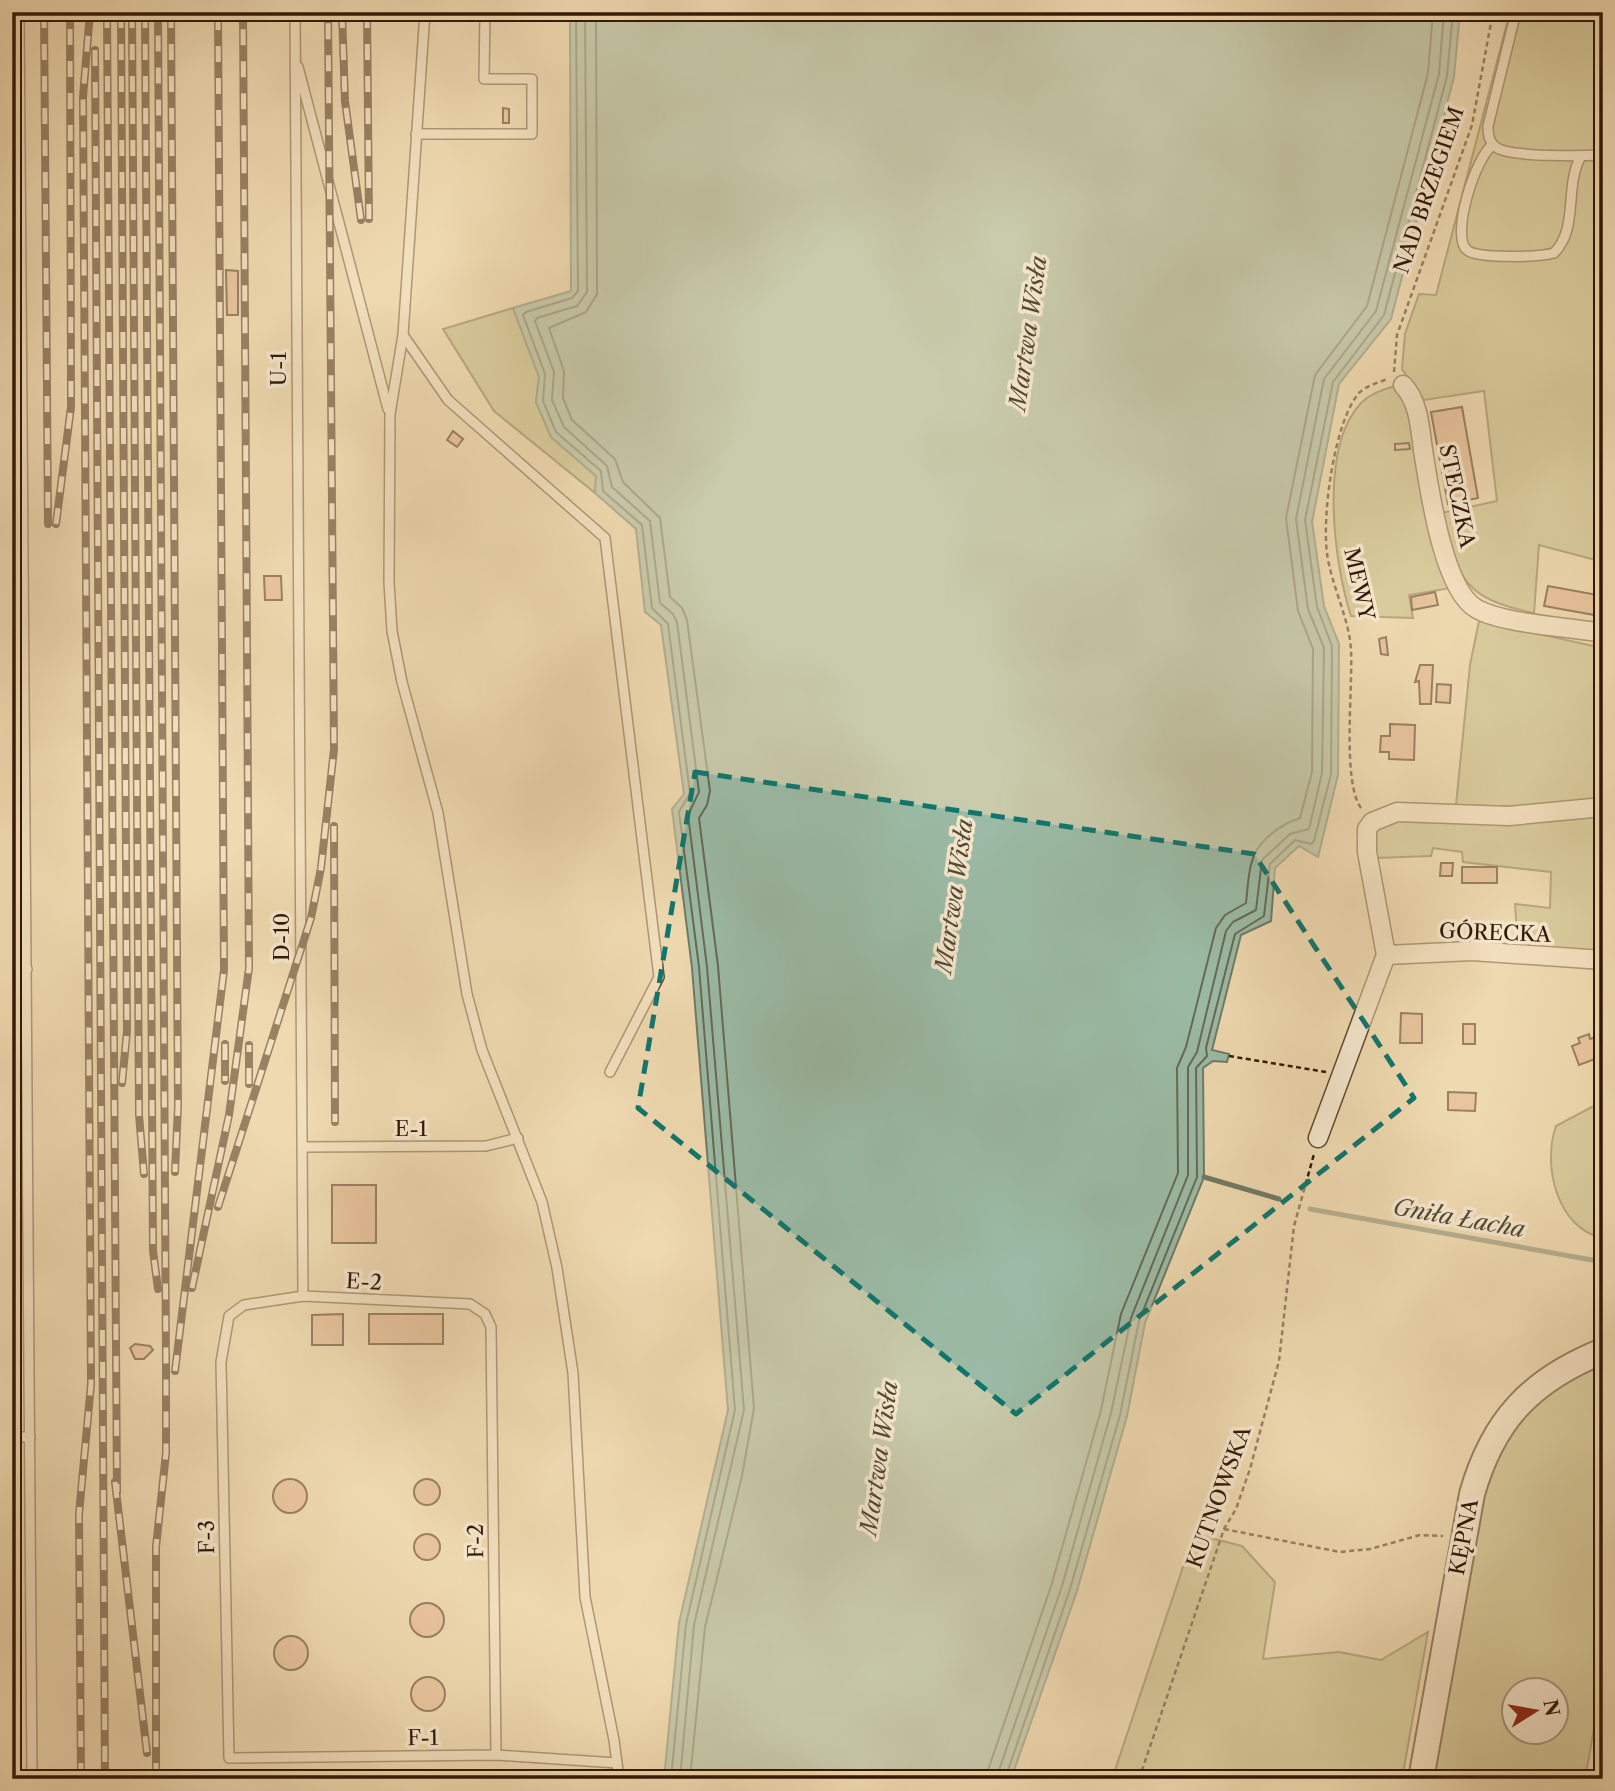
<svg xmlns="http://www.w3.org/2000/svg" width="1615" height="1791" font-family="'Libre Caslon Text',serif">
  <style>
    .green { fill: #c0bd86; stroke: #796a46; stroke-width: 2; fill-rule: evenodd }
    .water { fill: #9bbba6; stroke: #717a66; stroke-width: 2 }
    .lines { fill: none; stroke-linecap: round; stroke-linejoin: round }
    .shore { stroke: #666a56; stroke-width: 2 }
    .stream { stroke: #717a66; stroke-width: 5 }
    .building { fill: #e3ad87; stroke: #321806; stroke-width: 2 }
    .lane-casing { stroke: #614830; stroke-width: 12 }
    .street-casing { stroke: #614830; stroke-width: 21 }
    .secondary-casing { stroke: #321806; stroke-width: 28 }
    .path { stroke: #321806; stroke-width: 2.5; stroke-dasharray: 5 3.5; stroke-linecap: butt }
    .lane { stroke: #f5e6cc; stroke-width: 9 }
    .street { stroke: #f5e6cc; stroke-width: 18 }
    .secondary { stroke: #f5e6cc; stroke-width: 24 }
    .rail-casing { stroke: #321806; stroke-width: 8 }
    .rail { stroke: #f5e6cc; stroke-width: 5; stroke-dasharray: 16; stroke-linecap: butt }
    .marked { fill: none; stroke: #0f766e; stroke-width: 5; stroke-dasharray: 14 9; stroke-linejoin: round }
    .labels { text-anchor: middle; stroke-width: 7; stroke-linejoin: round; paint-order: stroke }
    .street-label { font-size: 21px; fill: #321806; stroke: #f5e6cc }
    .water-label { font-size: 23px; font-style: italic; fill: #524936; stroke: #f5e6cc }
  </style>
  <rect width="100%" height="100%" fill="#efd9b0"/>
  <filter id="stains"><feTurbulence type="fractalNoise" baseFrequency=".00286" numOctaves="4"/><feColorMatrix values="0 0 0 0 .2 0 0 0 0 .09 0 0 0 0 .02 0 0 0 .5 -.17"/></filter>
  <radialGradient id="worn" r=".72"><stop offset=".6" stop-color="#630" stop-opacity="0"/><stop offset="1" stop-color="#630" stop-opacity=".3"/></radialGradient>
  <!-- green -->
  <g class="green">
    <path d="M1510 12H1603V562L1539 545 1534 613C1462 598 1459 579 1441 513L1497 501 1484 391 1424 400 1402 369 1405 334 1419 294 1436 295Z"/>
    <polygon points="513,308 539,377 536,402 551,437 596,476 595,493 494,411 443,329"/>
    <path d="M1395 386 1412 402 1451 588 1409 595 1413 618 1351 616C1334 564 1318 446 1362 402 1371 393 1383 390 1395 386Z"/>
    <polygon points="1479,621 1603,648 1603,801 1558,808 1456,805 1470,665"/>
    <polygon points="1603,815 1603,954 1518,948 1515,904 1550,908 1551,872 1463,862 1462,852 1433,848 1431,856 1376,858 1373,833 1385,822 1409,818 1478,824 1540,822"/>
    <path d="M1603 1101V1238C1557 1229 1542 1165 1556 1126Z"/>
    <path d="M1603 1361V1678L1585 1779H1430L1482 1489 1512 1426 1557 1384ZM1514 1690H1556V1732H1514Z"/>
    <polygon points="1194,1534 1242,1546 1275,1582 1263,1659 1339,1652 1381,1660 1428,1632 1402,1779 1112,1779"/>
  </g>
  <!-- water -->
  <polygon class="water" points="570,12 1460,12 1454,77 1391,319 1339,384 1312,522 1324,606 1339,644 1338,775 1318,857 1299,846 1275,868 1271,921 1241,935 1212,1050 1229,1054 1227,1062 1213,1061 1203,1068 1204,1177 1145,1323 1127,1416 1077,1591 1011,1779 664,1779 679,1623 728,1410 692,968 672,809 684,794 661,625 645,612 636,529 595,493 596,476 551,437 536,402 539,377 513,308 571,291"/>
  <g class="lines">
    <!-- shore -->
    <g class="shore">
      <polyline points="576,12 578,291 572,298 526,312 523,315 545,374 543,401 556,432 601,471 603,491 642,525 652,608 668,624 690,793 679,812 699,967 735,1410 686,1624 671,1779"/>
      <polyline points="585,12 587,292 577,306 537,318 535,321 554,372 552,400 564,427 607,466 612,487 650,521 660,603 673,614 677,622 699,792 688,815 707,967 744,1410 694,1625 680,1779"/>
      <polyline points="596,12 597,294 586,312 549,328 564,371 563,398 572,420 615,459 623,482 660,518 670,597 682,608 687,620 710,791 707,805 699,818 718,966 754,1408 742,1476 705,1627 690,1779"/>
      <path d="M985 1779 1052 1583 1101 1410 1121 1314 1178 1173 1177 1068 1186 1047 1216 928 1225 915 1246 903C1250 866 1248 845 1286 824 1291 821 1296 820 1300 818L1312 772 1313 649 1298 611 1286 518 1315 375 1367 306 1428 73 1433 12"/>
      <polyline points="996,1779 1062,1586 1111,1413 1131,1318 1188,1175 1188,1067 1197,1052 1226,931 1233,922 1256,910 1262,860 1290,834 1309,829 1322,773 1324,648 1308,609 1296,519 1324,379 1376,311 1439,74 1444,12"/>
      <polyline points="1005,1779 1070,1589 1120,1415 1139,1321 1197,1177 1196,1068 1207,1056 1206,1048 1235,934 1264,916 1270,864 1295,840 1311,844 1314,841 1331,774 1332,646 1317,607 1305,520 1333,382 1384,315 1447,76 1453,12"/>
    </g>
    <!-- stream -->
    <g class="stream">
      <polyline points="1204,1177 1279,1199"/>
      <polyline points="1310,1209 1603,1262"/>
    </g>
  </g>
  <!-- building -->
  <g class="building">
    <polygon points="503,108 509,109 509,123 503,123"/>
    <polygon points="226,270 238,271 238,315 227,315"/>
    <polygon points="1462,407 1478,498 1448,504 1431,412"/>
    <polygon points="453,431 463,439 457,447 447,440"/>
    <polygon points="1409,443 1410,449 1395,450 1395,444"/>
    <polygon points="264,576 281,576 282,600 265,600"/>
    <polygon points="1548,586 1603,596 1600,616 1544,606"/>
    <polygon points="1435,592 1438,605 1412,610 1411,597"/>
    <polygon points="1386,637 1388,655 1381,654 1379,639"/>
    <polygon points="1420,665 1433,665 1431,704 1420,704 1419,681 1415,682"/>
    <polygon points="1437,684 1451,685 1450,703 1436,702"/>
    <polygon points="1390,724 1415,725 1414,760 1389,759 1389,752 1380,752 1381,736 1390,736"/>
    <polygon points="1441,863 1453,863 1452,876 1440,876"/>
    <rect x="1462" y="867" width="35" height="16"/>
    <polygon points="1401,1013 1422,1014 1422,1043 1400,1043"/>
    <rect x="1463" y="1024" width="12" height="20"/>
    <polygon points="1589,1034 1590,1039 1599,1036 1603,1056 1579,1065 1572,1046 1580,1043 1578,1038"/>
    <polygon points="1448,1092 1476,1093 1475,1111 1448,1110"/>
    <rect x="332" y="1185" width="44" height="58"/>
    <polygon points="343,1314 343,1345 312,1345 312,1315"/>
    <rect x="369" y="1314" width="74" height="30"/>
    <polygon points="135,1344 150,1346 153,1350 144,1359 135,1359 130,1348"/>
    <circle cx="427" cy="1492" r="13"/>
    <circle cx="290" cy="1496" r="17"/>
    <circle cx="427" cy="1547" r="13"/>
    <circle cx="427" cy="1620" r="17"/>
    <circle cx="291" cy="1653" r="17"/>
    <circle cx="428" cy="1694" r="17"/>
  </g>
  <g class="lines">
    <!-- lane casing -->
    <g class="lane-casing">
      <g id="lane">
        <polyline points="19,12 32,1779"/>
        <polyline points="295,12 303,1296"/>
        <polyline points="425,12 403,335 390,414 389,582 392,631 402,682 438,813 467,994 482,1050 542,1202 557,1268 573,1373 585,1597 614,1740 619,1779"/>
        <path d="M1516 12 1488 126C1488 135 1489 144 1499 149 1517 157 1581 156 1603 155"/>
        <polyline points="298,67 388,409"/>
        <polyline points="416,134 532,134 532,79 484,79 485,12"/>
        <path d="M1493 145C1476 155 1450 236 1467 250 1477 259 1540 257 1554 253 1579 228 1564 186 1581 156"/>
        <polyline points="403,335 448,400 605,538 659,977 610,1072"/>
        <polyline points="12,969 27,969"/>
        <polyline points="303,1147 486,1146 518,1138"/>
        <polyline points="12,1437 30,1437"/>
        <polyline points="496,1755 491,1327 485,1314 470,1304 303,1296 244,1305 229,1316 221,1362 229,1758 496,1755 617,1763"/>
      </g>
    </g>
    <!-- street casing -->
    <g class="street-casing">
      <g id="street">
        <path d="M1403 385C1419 402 1420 428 1423 450 1429 487 1443 591 1477 609 1504 624 1570 627 1603 633"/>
        <polyline points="1386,955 1472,951 1603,960"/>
        <polyline points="1318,1138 1386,955 1367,852 1367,829 1372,822 1397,812 1509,816 1603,807"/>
      </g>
    </g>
    <!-- secondary casing -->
    <g class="secondary-casing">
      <path id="secondary" d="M1421 1779 1472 1494C1493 1420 1531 1380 1603 1351"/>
    </g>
    <!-- path -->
    <g class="path">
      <polyline points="1394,372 1397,335 1472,125 1493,12"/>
      <path d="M1361 808C1342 782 1353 687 1351 651 1350 620 1331 585 1327 553 1322 515 1334 422 1359 393 1366 386 1379 382 1388 379"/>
      <polyline points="1229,1056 1326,1072"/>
      <polyline points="1224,1529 1340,1552 1370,1549 1420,1535 1443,1536"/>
      <polyline points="1139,1779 1224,1529 1236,1509 1250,1469 1279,1361 1294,1226 1314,1154"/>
    </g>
    <!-- lane -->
    <use href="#lane" class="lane"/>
    <!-- street -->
    <use href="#street" class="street"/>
    <!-- secondary -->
    <use href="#secondary" class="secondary"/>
    <!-- rail casing -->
    <g class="rail-casing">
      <g id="rail">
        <polyline points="44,12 48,524"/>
        <polyline points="107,12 117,1492"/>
        <polyline points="121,12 127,1031 122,1083"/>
        <polyline points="132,12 139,1115 144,1174"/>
        <polyline points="145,12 153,1251 158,1289"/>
        <polyline points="171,12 178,1106 175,1172"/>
        <polyline points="342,12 345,101 361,220"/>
        <polyline points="367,12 369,219"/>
        <polyline points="95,50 105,1779"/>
        <polyline points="56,524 71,407 70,12"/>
        <polyline points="334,826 335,1122"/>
        <polyline points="225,1044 225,1081"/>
        <polyline points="249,1084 249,1045"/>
        <polyline points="218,1207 311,918 321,868 334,749 328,12"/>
        <polyline points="192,1288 229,1115 249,968 243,12"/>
        <polyline points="175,1371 224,970 218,12"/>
        <polyline points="115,1482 147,1753"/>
        <polyline points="81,1779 79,1514 91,1384 83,97 90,12"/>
        <polyline points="156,1779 156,1547 166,1453 166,1365 158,12"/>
      </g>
    </g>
    <!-- rail -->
    <use href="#rail" class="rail"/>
  </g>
  <!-- marked area -->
  <path d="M0 0H1615V1791H0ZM695 772 1254 854 1414 1098 1016 1414 638 1108Z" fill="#efd9b0" fill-opacity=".55" fill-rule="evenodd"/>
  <path class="marked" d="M695 772 1254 854 1414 1098 1016 1414 638 1108Z"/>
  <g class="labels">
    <!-- street labels -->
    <g class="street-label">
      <text transform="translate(1429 190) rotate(-71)" y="7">NAD BRZEGIEM</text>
      <text transform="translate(279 369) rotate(-90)" y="7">U-1</text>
      <text transform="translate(1457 496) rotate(78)" y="7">STECZKA</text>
      <text transform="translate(1359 584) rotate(77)" y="7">MEWY</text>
      <text transform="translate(1495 933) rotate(2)" y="7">GÓRECKA</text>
      <text transform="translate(282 937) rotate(-90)" y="7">D-10</text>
      <text x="411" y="1136">E-1</text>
      <text transform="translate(364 1282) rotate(3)" y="7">E-2</text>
      <text transform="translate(1219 1497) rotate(-70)" y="7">KUTNOWSKA</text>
      <text transform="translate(207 1537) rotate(-91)" y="7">F-3</text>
      <text transform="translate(1464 1537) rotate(-79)" y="7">KĘPNA</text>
      <text transform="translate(476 1541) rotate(-91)" y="7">F-2</text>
      <text transform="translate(423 1738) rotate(-1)" y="7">F-1</text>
    </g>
    <!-- water labels -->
    <g class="water-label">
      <text transform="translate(1028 333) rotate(-82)" y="8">Martwa Wisła</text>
      <text transform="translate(954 896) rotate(-82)" y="8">Martwa Wisła</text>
      <text transform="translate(1459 1218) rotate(10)" y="8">Gniła Łacha</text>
      <text transform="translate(879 1458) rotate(-82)" y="8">Martwa Wisła</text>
    </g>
  </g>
  <!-- margin -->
  <rect width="1615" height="1791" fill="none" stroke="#efd9b0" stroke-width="42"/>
  <rect x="14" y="14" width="1587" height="1763" fill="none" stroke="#321806" stroke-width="3.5"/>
  <rect x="21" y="21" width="1573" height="1749" fill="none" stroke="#321806" stroke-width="2"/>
  <!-- north arrow -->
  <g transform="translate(1535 1711) rotate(79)"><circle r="33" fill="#f5e6cc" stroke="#a7947d" stroke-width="2"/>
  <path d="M0-5L12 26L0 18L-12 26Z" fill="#8f2418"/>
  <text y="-10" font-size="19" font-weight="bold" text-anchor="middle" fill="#321806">N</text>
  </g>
  <rect width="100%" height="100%" filter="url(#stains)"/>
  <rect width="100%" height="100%" fill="url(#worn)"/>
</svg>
